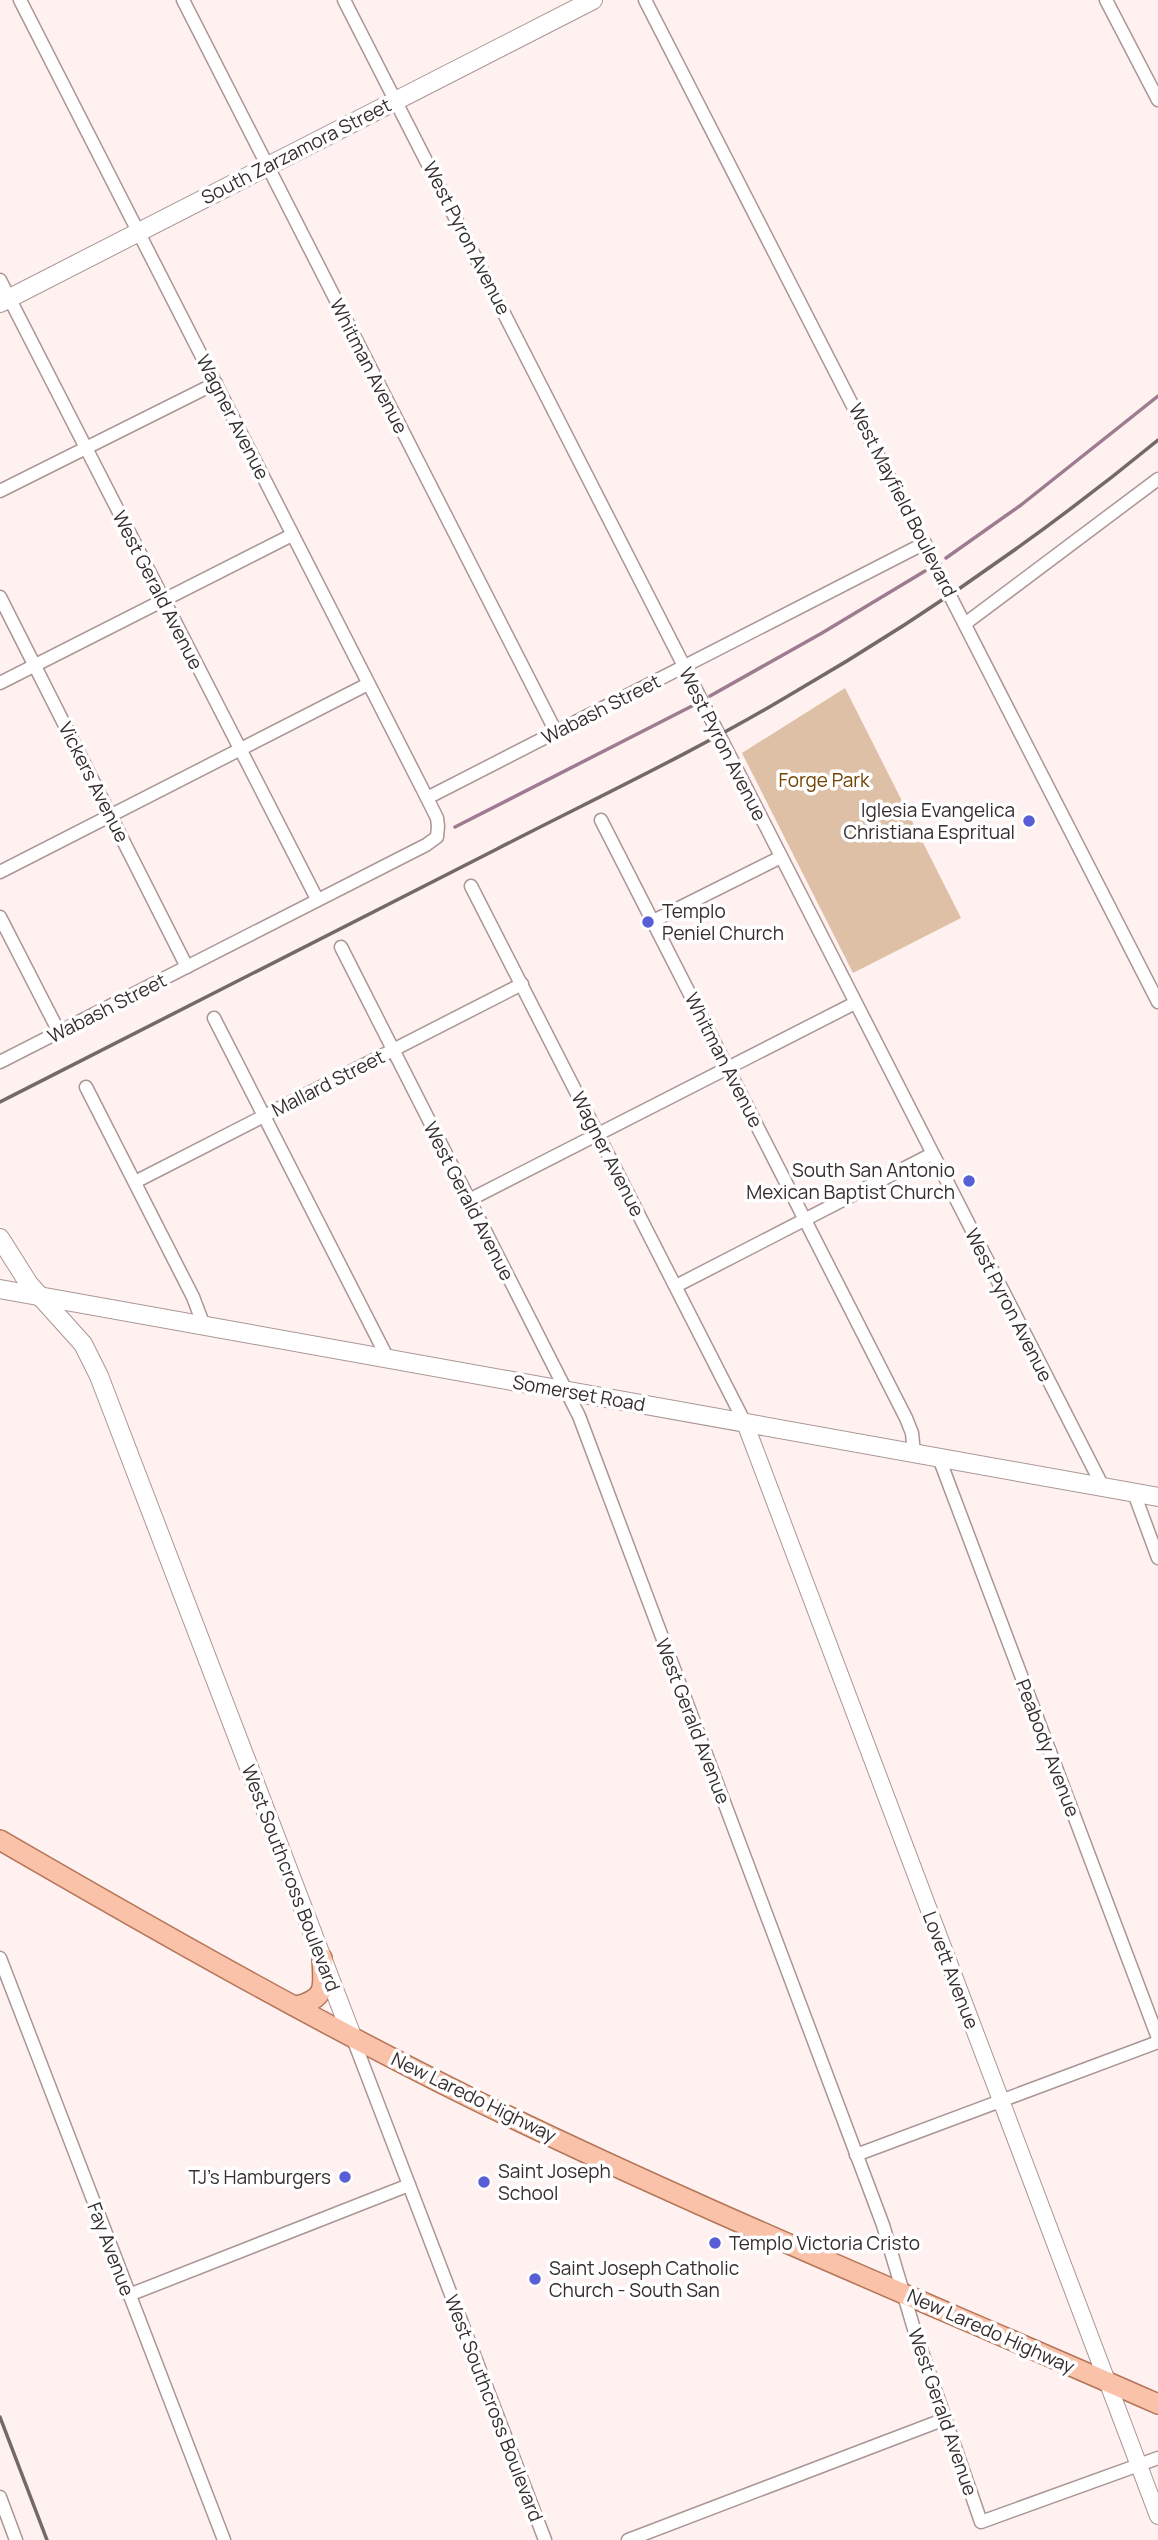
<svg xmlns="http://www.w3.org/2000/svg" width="1158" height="2540" font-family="Manrope,sans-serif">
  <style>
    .green { fill: #ddc0a5 }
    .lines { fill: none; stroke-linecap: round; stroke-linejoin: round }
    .stream { stroke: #9e7c90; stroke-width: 3.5 }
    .minor-casing { stroke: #aa9795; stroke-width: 15 }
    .tertiary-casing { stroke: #aa9795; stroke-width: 18 }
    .secondary-casing { stroke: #aa9795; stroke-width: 20 }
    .primary-casing { stroke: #b37458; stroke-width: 22 }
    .minor { stroke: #fff; stroke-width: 12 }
    .tertiary { stroke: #fff; stroke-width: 16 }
    .secondary { stroke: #fff; stroke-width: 18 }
    .primary { stroke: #fac2a9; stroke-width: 19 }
    .rail { stroke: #726968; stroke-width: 3.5 }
    .poi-dot { fill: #585fd6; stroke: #fff; stroke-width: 2.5 }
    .labels { text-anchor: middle; stroke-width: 7; stroke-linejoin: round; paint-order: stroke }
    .street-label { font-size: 19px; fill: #362e2e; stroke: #fff }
    .park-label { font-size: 19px; fill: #734300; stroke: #fff }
    .poi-label { font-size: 19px; fill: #362e2e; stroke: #fff; text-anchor: start }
  </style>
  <rect width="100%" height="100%" fill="#fef1f0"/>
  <!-- green -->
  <polygon class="green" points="845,688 961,918 853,973 742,753"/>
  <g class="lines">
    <!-- stream -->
    <g class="stream">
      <polyline points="946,558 1021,505 1158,396"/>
      <polyline points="710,696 822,633 925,571"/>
      <polyline points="455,827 694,705"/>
    </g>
    <!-- minor casing -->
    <g class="minor-casing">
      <g id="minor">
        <polyline points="183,0 556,732"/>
        <polyline points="344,0 1103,1487"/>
        <polyline points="645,0 1158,1002"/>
        <polyline points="1106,0 1158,100"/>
        <polyline points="0,280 317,899"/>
        <polyline points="0,491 216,383"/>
        <polyline points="0,597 187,967"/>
        <polyline points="966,623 1158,479"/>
        <polyline points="0,683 292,535"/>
        <polyline points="427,798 925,543"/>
        <polyline points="601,820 906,1418 912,1433 914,1453"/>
        <polyline points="0,872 368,684"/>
        <polyline points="471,886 745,1423"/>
        <polyline points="0,917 59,1032"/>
        <polyline points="653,921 781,857"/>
        <polyline points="341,947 579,1416 883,2225 914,2329 981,2522 1158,2458"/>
        <polyline points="214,1018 388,1359"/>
        <polyline points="0,1062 426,845 437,837 438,826 437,818 427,798 20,0"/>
        <polyline points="86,1087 193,1297 204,1326"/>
        <polyline points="135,1182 522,984"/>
        <polyline points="469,1200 855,1003"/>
        <polyline points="676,1286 932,1154"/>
        <polyline points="939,1458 1158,2038"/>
        <polyline points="1134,1493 1158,1558"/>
        <polyline points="0,1958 224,2540"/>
        <polyline points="352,2036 545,2540"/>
        <polyline points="856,2155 1158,2042"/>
        <polyline points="129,2295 409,2185"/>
        <polyline points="0,2497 16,2540"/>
        <polyline points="628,2540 945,2419"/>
      </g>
    </g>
    <!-- tertiary casing -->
    <g class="tertiary-casing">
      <polyline id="tertiary" points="745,1423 1158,2516"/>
    </g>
    <!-- secondary casing -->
    <g class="secondary-casing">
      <g id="secondary">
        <polyline points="0,303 593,0"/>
        <polyline points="0,1238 29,1284 83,1344 99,1376 352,2036"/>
        <polyline points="0,1289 1158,1497"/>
      </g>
    </g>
    <!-- primary casing -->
    <g class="primary-casing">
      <g id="primary">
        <path d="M0 1840C157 1931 315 2021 477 2101 700 2210 931 2304 1158 2404"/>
        <path d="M297 2006C328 1998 323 1986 322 1958"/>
      </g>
    </g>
    <!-- minor -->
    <use href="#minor" class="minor"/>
    <!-- tertiary -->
    <use href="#tertiary" class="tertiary"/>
    <!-- secondary -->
    <use href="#secondary" class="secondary"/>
    <!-- primary -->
    <use href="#primary" class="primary"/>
    <!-- rail -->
    <g class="rail">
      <path d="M0 1102C165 1017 331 934 497 849 594 799 694 752 788 696 918 621 1042 535 1158 440"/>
      <polyline points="0,2417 47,2540"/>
    </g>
  </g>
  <!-- markers -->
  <g class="poi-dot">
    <circle cx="1029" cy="821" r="7"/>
    <circle cx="648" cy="922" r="7"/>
    <circle cx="969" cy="1181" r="7"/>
    <circle cx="345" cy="2177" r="7"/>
    <circle cx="484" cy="2182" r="7"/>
    <circle cx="715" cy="2243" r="7"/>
    <circle cx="535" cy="2279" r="7"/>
  </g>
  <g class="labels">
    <!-- street labels -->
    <g class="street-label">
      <text transform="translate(296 151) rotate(-27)" y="7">South Zarzamora Street</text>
      <text transform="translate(467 238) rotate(63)" y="7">West Pyron Avenue</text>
      <text transform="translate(369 366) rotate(63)" y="7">Whitman Avenue</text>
      <text transform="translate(233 417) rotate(63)" y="7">Wagner Avenue</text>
      <text transform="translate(903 500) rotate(63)" y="7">West Mayfield Boulevard</text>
      <text transform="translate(158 590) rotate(63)" y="7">West Gerald Avenue</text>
      <text transform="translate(601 709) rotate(-27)" y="7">Wabash Street</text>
      <text transform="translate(723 744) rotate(63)" y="7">West Pyron Avenue</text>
      <text transform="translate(94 782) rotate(63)" y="7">Vickers Avenue</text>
      <text transform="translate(107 1008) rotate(-27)" y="7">Wabash Street</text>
      <text transform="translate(724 1060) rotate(63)" y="7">Whitman Avenue</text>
      <text transform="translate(328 1083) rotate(-27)" y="7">Mallard Street</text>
      <text transform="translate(608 1154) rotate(63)" y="7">Wagner Avenue</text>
      <text transform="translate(469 1201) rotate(63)" y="7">West Gerald Avenue</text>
      <text transform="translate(1009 1305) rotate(63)" y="7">West Pyron Avenue</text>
      <text transform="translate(579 1393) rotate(10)" y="7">Somerset Road</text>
      <text transform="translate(693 1721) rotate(69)" y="7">West Gerald Avenue</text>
      <text transform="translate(1048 1748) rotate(69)" y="7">Peabody Avenue</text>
      <text transform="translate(291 1878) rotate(69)" y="7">West Southcross Boulevard</text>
      <text transform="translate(951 1970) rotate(69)" y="7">Lovett Avenue</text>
      <text transform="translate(474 2097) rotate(26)" y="7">New Laredo Highway</text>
      <text transform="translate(111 2249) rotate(69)" y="7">Fay Avenue</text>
      <text transform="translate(991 2331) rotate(24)" y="7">New Laredo Highway</text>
      <text transform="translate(494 2408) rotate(69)" y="7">West Southcross Boulevard</text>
      <text transform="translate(943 2412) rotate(71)" y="7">West Gerald Avenue</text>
    </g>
    <!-- park labels -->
    <g class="park-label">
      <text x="824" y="787">Forge Park</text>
    </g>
    <!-- poi labels -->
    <g class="poi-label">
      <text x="1015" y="817" text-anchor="end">Iglesia Evangelica<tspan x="1015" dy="22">Christiana Espritual</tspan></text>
      <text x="662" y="918">Templo<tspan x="662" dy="22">Peniel Church</tspan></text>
      <text x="955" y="1177" text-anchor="end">South San Antonio<tspan x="955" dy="22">Mexican Baptist Church</tspan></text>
      <text x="498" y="2178">Saint Joseph<tspan x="498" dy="22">School</tspan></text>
      <text x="331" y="2184" text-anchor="end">TJ's Hamburgers</text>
      <text x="729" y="2250">Templo Victoria Cristo</text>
      <text x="549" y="2275">Saint Joseph Catholic<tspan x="549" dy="22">Church - South San</tspan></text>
    </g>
  </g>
</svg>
